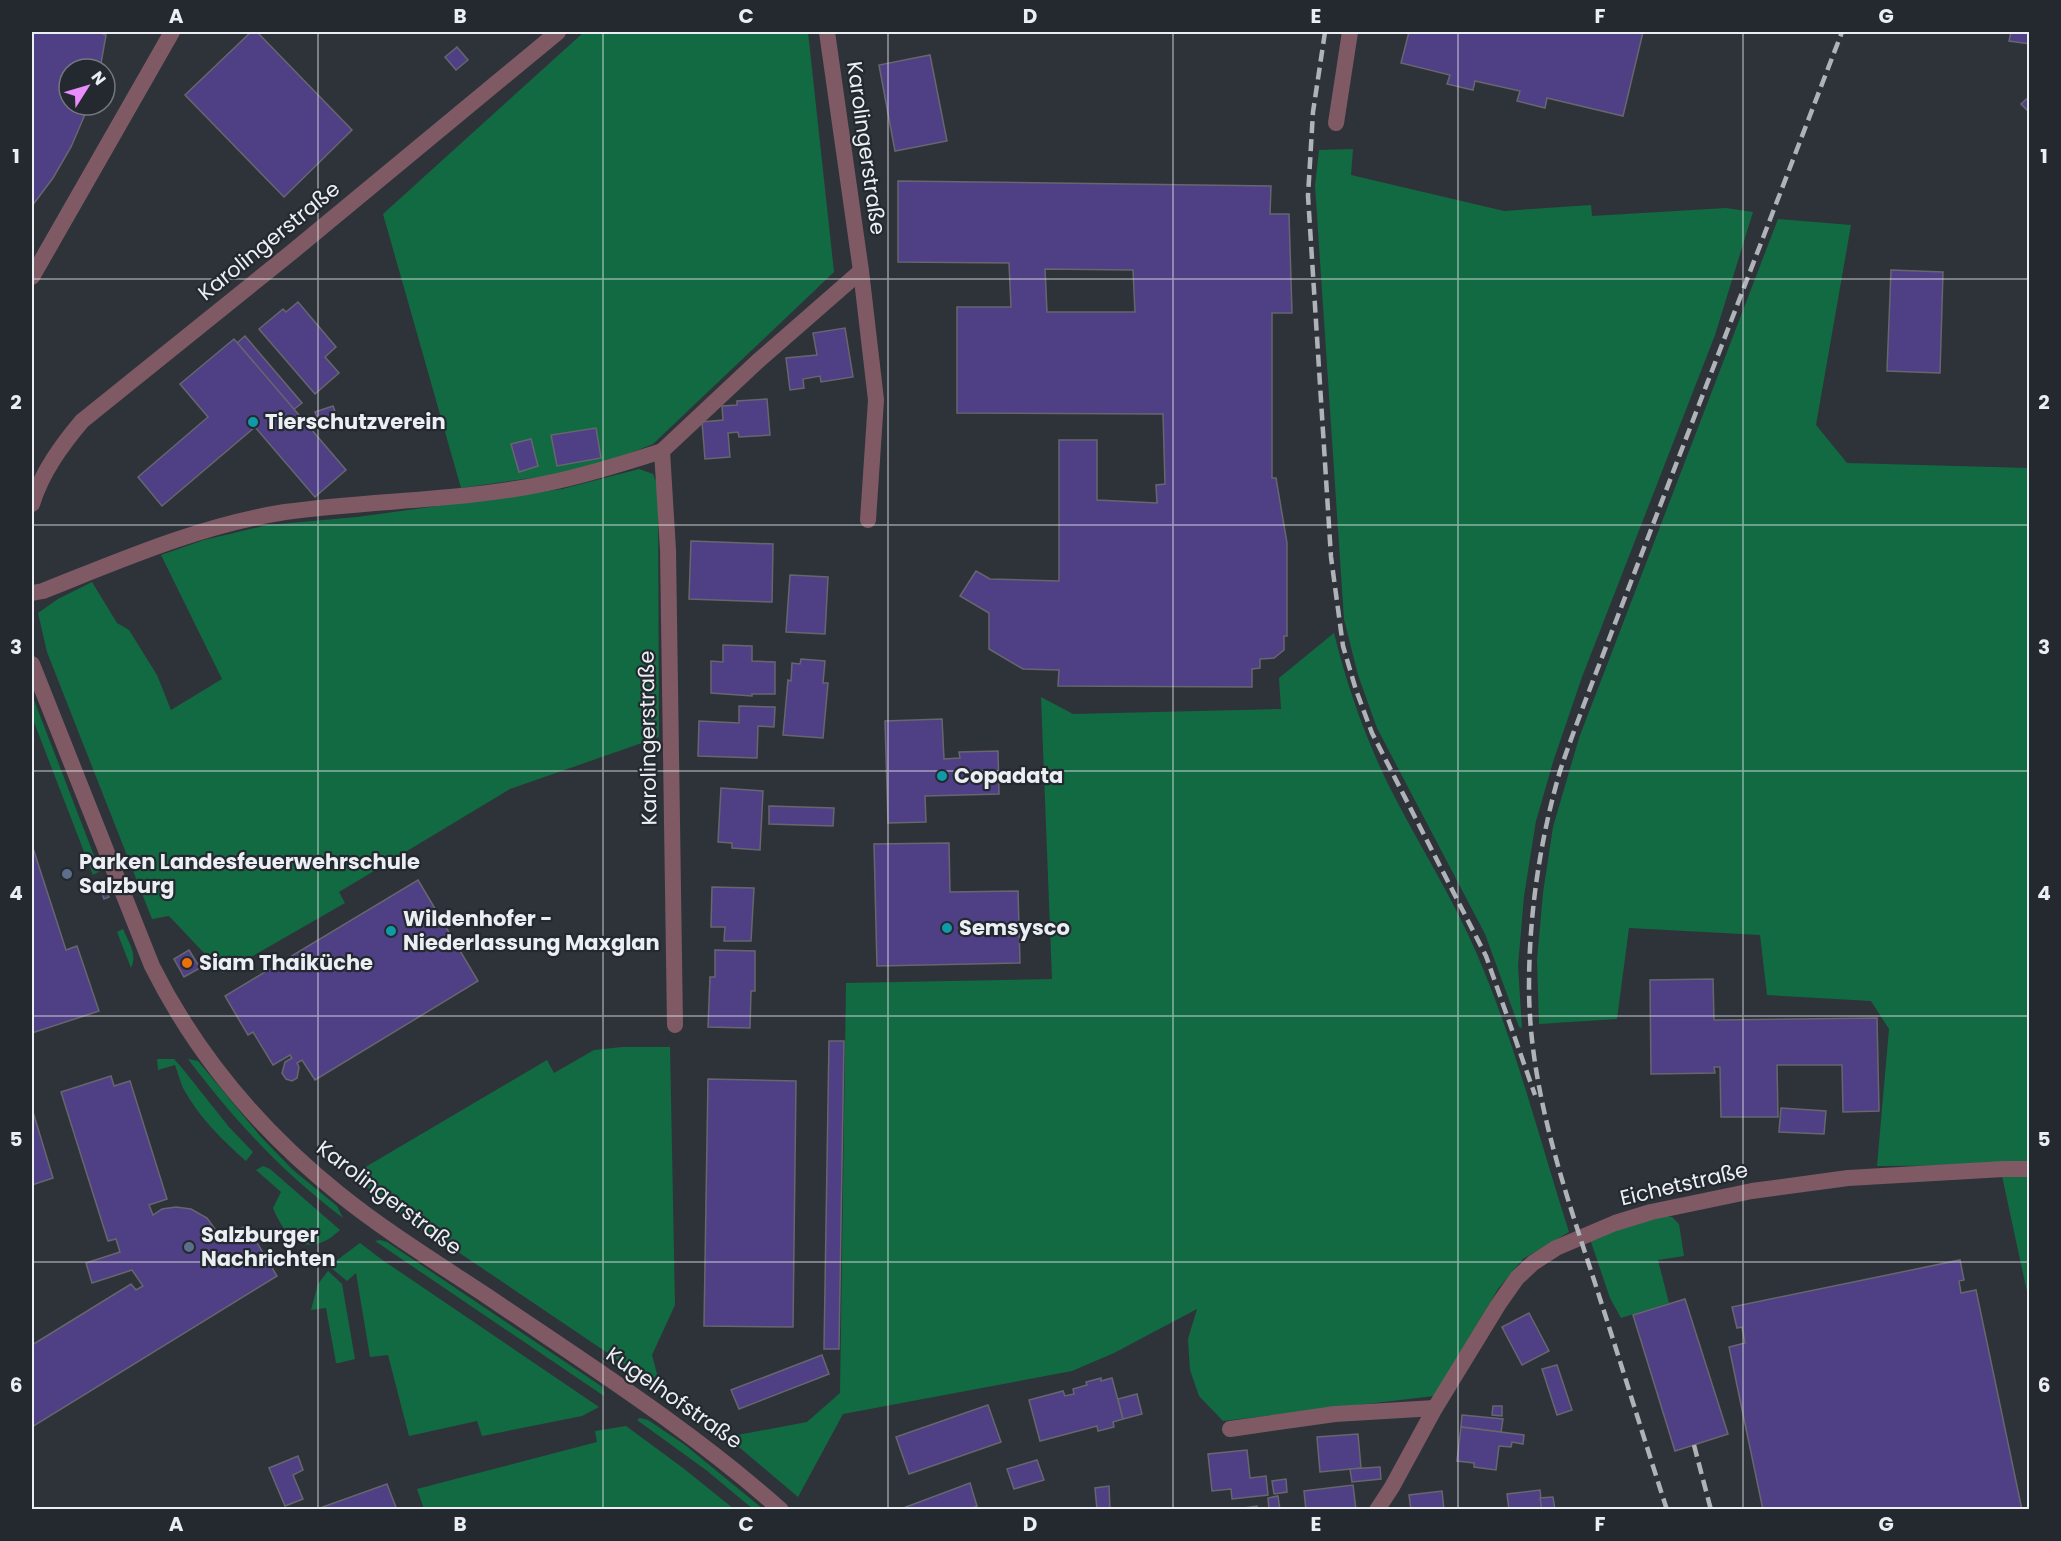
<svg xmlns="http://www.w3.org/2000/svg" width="2061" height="1541" font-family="Poppins,sans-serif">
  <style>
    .green { fill: #126a42 }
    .building { fill: #4f3f84; stroke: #67666f; stroke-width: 1.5; fill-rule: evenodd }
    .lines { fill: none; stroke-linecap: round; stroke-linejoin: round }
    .minor { stroke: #7f5a64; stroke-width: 16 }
    .tertiary { stroke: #7f5a64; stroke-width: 16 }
    .rail { stroke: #afb3b8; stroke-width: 4.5; stroke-dasharray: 12 6; stroke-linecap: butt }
    .grid { fill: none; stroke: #ebeef3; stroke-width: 1.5; stroke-opacity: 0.55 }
    .culture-dot { fill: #0f9aa8; stroke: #242930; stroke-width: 2 }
    .service-dot { fill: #5c6f8a; stroke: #242930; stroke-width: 2 }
    .food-dot { fill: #e8710a; stroke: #242930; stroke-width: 2 }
    .labels { text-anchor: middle; stroke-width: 4.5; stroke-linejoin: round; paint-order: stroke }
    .street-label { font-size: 21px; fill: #ebeef3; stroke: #242930 }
    .poi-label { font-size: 21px; font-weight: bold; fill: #ebeef3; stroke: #242930; text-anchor: start }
    .neatline { fill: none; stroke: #ebeef3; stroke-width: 2 }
    .grid-label { font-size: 20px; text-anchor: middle; font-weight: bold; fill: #ebeef3 }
  </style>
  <rect width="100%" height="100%" fill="#2e333a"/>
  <!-- green -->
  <g class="green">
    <polygon points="584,32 808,32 834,272 653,444 606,463 552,475 461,488 383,214"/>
    <polygon points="1353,149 1351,175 1504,211 1591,205 1592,216 1726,208 1753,212 1715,335 1582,677 1553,762 1536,821 1524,896 1518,966 1522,1028 1519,1027 1485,934 1377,728 1358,675 1344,619 1315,186 1319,150"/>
    <polygon points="1778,219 1851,225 1816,425 1847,463 2029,468 2029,1165 1877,1166 1889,1029 1871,1001 1767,995 1760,935 1629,928 1617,1019 1539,1024 1537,960 1543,893 1553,827 1579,738"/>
    <polygon points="639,469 653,474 658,487 659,737 510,789 339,892 345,903 223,973 169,916 152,919 47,652 38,613 58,599 92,582 117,623 129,630 157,675 171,710 222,679 161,555 204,540 268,525 357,517 562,489"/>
    <path d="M1334 633C1347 686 1365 737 1389 786 1417 842 1451 894 1476 952 1515 1042 1539 1138 1569 1232L1523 1259 1498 1289 1434 1396 1223 1421 1199 1396 1190 1370 1188 1339 1197 1309 1114 1353 1072 1371 843 1414 798 1497 727 1437 807 1422 840 1393 846 983 1052 979 1041 697 1073 714 1281 709 1279 678Z"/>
    <polygon points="32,695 100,871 93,875 32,717"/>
    <path d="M123 929C128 941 138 955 131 968L117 932Z"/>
    <polygon points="622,1047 670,1047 675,1305 652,1355 661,1389 390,1206 352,1175 547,1060 554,1073 594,1050"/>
    <path d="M157 1059H174L182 1068 229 1127 253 1152 246 1161C223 1141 198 1116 183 1088 180 1081 178 1073 175 1065L158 1070Z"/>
    <path d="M188 1059 198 1061 261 1137 293 1170 337 1206 343 1218C281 1171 235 1121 188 1059Z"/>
    <path d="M263 1166 270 1169 340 1230C309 1259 287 1242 273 1208L281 1192 256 1170Z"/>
    <polygon points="2002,1176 2029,1177 2029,1301"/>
    <polygon points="1661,1215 1672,1217 1679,1224 1684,1256 1658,1260 1669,1303 1621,1318 1610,1298 1590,1239"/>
    <polygon points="380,1240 387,1242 601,1386 604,1392 604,1396 375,1241"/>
    <polygon points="360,1243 381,1259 599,1407 582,1416 482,1436 477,1421 409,1436 388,1355 370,1357 356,1273 347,1281 329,1266"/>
    <polygon points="328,1271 342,1284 355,1359 339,1363 336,1363 326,1308 311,1310 318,1284"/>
    <polygon points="640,1418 648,1420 685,1445 763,1509 753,1509 706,1470 637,1420"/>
    <polygon points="626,1426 683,1468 734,1509 424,1509 417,1489 597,1442 595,1431"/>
  </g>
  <!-- building -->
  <g class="building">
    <polygon points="32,32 98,32 106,35 100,69 69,69 69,105 89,105 71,147 53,178 32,206"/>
    <polygon points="251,32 257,32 352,130 284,197 185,95"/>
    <polygon points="1409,32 1643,32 1623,116 1547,98 1545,108 1517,101 1520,91 1475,81 1473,90 1447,84 1450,75 1401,63"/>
    <polygon points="2011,32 2030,32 2030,44 2009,41"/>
    <polygon points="457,47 468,60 456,70 445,57"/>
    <polygon points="930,55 947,141 895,151 879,65"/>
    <polygon points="2030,96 2030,113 2021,104"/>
    <path d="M898 181 1271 186 1270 214H1289L1292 313H1272V478H1276L1287 543V636H1284V650L1274 658 1260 659V668L1252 669V687L1058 686 1059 670 1023 669 989 649V613L960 596 976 571 990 579 1059 581V440H1097V500L1157 503 1156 485 1165 484 1163 414 957 413V307H1011L1009 263 898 262ZM1045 269 1133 270 1135 312H1047Z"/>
    <polygon points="1891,270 1943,272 1940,373 1887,371"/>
    <polygon points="298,302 336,347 325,357 339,373 315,394 259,329 283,309 286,312"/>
    <polygon points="845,328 853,377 821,382 820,376 803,379 804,388 790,390 786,358 817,355 813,333"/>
    <polygon points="245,336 302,403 293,410 237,343"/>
    <polygon points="234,339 346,470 315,497 255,427 162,506 138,477 208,417 180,384"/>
    <polygon points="767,399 770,435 739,437 738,432 728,433 730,457 705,459 702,422 723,420 722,406 737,405 737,401"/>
    <polygon points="333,406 338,419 321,426 315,412"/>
    <polygon points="596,428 601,458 557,466 551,435"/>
    <polygon points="531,439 538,466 519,472 511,444"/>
    <polygon points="691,541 773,544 772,602 689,599"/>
    <polygon points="790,575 828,577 825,634 786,632"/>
    <polygon points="723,645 752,646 752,661 775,662 775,694 752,694 752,696 711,693 711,661 723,662"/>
    <polygon points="801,659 825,661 823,683 828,683 823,738 783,735 788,680 791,681 792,663 800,664"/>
    <polygon points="739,706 775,707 774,727 758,726 757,758 698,756 699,721 739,723"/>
    <polygon points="942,719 944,759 960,758 959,752 998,751 999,794 925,796 926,822 888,823 885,721"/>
    <polygon points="721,788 763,791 760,850 732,848 732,843 718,842"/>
    <polygon points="769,806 834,808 833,826 769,824"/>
    <polygon points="949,843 950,892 1018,891 1020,963 877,966 874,844"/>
    <polygon points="32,845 66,950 77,946 99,1011 32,1033"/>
    <polygon points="418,880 478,981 315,1080 302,1060 297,1063 299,1067 297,1078 292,1081 286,1079 282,1073 285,1062 292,1058 290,1055 273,1065 253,1032 248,1035 225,996"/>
    <polygon points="103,881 109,897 104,899 98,883"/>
    <polygon points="712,887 754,888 751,941 724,941 725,927 711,927"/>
    <polygon points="189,950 200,968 184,977 174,959"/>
    <polygon points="715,950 755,951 755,991 751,991 750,1028 708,1027 710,977 715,977"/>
    <polygon points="1713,979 1714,1020 1877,1018 1879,1111 1843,1112 1842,1065 1777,1065 1778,1117 1721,1117 1720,1067 1714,1067 1715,1073 1651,1074 1650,980"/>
    <polygon points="829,1041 844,1041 839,1349 824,1349"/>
    <polygon points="111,1076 114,1086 130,1081 167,1199 149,1205 153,1215 162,1209 176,1207 191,1209 207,1218 220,1236 247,1226 277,1276 32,1427 32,1345 131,1284 136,1290 143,1286 132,1270 92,1283 86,1263 120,1252 116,1239 108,1241 61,1092"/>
    <polygon points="708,1079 796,1081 793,1327 704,1326"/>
    <polygon points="1781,1108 1826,1111 1824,1134 1779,1132"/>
    <polygon points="33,1112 53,1178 32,1185 32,1113"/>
    <polygon points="1960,1260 1964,1280 1959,1281 1961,1293 1976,1290 2022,1510 1763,1510 1729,1347 1745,1343 1742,1327 1737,1328 1732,1307"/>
    <polygon points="1685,1299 1728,1434 1675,1451 1633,1315"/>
    <polygon points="1529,1313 1549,1351 1522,1365 1502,1327"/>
    <polygon points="822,1355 829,1374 739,1409 731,1390"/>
    <polygon points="1557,1365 1572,1410 1557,1415 1542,1369"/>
    <polygon points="1101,1378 1101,1381 1112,1378 1123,1419 1113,1422 1114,1427 1098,1431 1097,1426 1040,1441 1029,1400 1063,1391 1065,1396 1074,1394 1073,1389 1087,1385 1086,1382"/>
    <polygon points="1137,1394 1142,1414 1123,1419 1118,1399"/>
    <polygon points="988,1405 1001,1442 909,1474 896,1437"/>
    <polygon points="1493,1406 1502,1406 1502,1416 1492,1415"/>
    <polygon points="1462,1415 1503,1419 1501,1432 1461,1427"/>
    <polygon points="1461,1427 1524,1435 1523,1444 1512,1442 1511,1447 1499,1446 1496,1470 1474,1467 1474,1463 1457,1461"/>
    <polygon points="1358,1434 1361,1468 1320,1472 1317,1437"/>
    <polygon points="1247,1450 1250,1478 1266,1476 1268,1495 1232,1499 1231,1489 1212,1491 1208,1454"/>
    <polygon points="298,1456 303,1470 293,1475 303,1499 285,1506 269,1468"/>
    <polygon points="1037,1460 1044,1480 1014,1489 1007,1469"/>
    <polygon points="1380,1467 1381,1479 1352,1482 1350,1469"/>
    <polygon points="1286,1479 1287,1492 1274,1494 1272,1481"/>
    <polygon points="970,1483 977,1506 968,1510 898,1510"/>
    <polygon points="387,1484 397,1510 318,1510 317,1509"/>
    <polygon points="1353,1485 1356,1510 1306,1510 1304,1491"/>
    <polygon points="1109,1486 1110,1510 1097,1510 1095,1488"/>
    <polygon points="1540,1490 1542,1510 1509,1510 1507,1494"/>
    <polygon points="1442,1491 1444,1510 1411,1510 1409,1495"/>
    <polygon points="1278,1496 1280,1510 1269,1510 1268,1498"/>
    <polygon points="1553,1497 1555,1510 1542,1510 1540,1498"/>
    <polygon points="1257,1506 1258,1510 1230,1510"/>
  </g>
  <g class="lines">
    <!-- minor -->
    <g class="minor">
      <polyline points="827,32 861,271 876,400 868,520"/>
      <polyline points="1336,123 1350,32"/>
      <polyline points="32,277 172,32"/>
      <path d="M32 593 43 591C121 560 201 525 285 512 373 500 462 501 548 483 587 475 625 463 662 451"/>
      <polyline points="675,1025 668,550 662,451 758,361 861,271"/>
      <polyline points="1230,1429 1335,1414 1435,1408"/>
      <polyline points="1377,1510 1392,1487 1435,1408 1498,1305 1517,1278 1533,1263 1556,1248 1615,1223 1651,1212 1752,1191 1848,1178 2004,1169 2030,1169"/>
    </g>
    <!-- tertiary -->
    <g class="tertiary">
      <path d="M32 504C42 472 61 446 82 421L292 252 558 32"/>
      <path d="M32 664 152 966C196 1054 261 1131 338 1193 385 1231 437 1263 487 1296 587 1364 690 1429 781 1510"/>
    </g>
    <!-- rail -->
    <g class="rail">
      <polyline points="1325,32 1313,112 1308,196 1331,557 1343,646 1356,690 1372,733 1486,956 1535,1095"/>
      <polyline points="1694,1445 1711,1510"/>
      <path d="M1667 1510C1642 1432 1618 1354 1593 1277 1562 1182 1529 1086 1529 986 1529 914 1540 840 1560 771 1568 747 1577 723 1586 699L1842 32"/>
    </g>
  </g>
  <!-- grid -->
  <path class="grid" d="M318 32V1510M603 32V1510M888 32V1510M1173 32V1510M1458 32V1510M1743 32V1510M32 279H2030M32 525H2030M32 771H2030M32 1016H2030M32 1262H2030"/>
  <!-- markers -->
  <g class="culture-dot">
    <circle cx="253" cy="422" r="6"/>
    <circle cx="942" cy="776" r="6"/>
    <circle cx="947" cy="928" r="6"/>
    <circle cx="391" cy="931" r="6"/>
  </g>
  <g class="service-dot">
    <circle cx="67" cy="874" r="6"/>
    <circle cx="189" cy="1247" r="6"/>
  </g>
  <circle class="food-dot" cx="187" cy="963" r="6"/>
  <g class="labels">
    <!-- street labels -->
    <g class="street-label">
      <text transform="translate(866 148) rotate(82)" y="7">Karolingerstraße</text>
      <text transform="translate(269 241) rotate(-39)" y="7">Karolingerstraße</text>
      <text transform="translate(648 738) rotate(-91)" y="7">Karolingerstraße</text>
      <text transform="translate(1684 1184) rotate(-13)" y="7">Eichetstraße</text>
      <text transform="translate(389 1198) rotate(37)" y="7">Karolingerstraße</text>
      <text transform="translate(674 1398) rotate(35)" y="7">Kugelhofstraße</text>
    </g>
    <!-- poi labels -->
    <g class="poi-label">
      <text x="265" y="429">Tierschutzverein</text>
      <text x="954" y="783">Copadata</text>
      <text x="79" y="869">Parken Landesfeuerwehrschule<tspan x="79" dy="24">Salzburg</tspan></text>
      <text x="403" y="926">Wildenhofer -<tspan x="403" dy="24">Niederlassung Maxglan</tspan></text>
      <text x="959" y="935">Semsysco</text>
      <text x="199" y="970">Siam Thaiküche</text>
      <text x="201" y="1242">Salzburger<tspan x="201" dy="24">Nachrichten</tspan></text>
    </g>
  </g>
  <!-- border -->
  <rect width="2061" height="1541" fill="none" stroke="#242930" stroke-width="66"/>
  <!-- north arrow -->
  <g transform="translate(87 87) rotate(53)"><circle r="28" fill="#242930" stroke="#74787e" stroke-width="1.5"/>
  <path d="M0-4.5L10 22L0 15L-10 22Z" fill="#ea8dfc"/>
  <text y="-9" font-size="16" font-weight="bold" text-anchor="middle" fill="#ebeef3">N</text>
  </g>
  <rect x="33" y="33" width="1995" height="1475" class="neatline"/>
  <g class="grid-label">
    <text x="176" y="23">A</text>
    <text x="460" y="23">B</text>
    <text x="746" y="23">C</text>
    <text x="1030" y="23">D</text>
    <text x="1316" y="23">E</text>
    <text x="1600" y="23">F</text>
    <text x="1886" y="23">G</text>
    <text x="16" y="163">1</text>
    <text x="2044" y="163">1</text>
    <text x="16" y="409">2</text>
    <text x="2044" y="409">2</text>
    <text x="16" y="654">3</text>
    <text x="2044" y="654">3</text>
    <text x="16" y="900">4</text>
    <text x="2044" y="900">4</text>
    <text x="16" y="1146">5</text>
    <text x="2044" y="1146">5</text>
    <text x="16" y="1392">6</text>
    <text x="2044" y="1392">6</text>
    <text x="176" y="1531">A</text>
    <text x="460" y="1531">B</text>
    <text x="746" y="1531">C</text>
    <text x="1030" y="1531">D</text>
    <text x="1316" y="1531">E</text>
    <text x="1600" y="1531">F</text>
    <text x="1886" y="1531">G</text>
  </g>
</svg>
